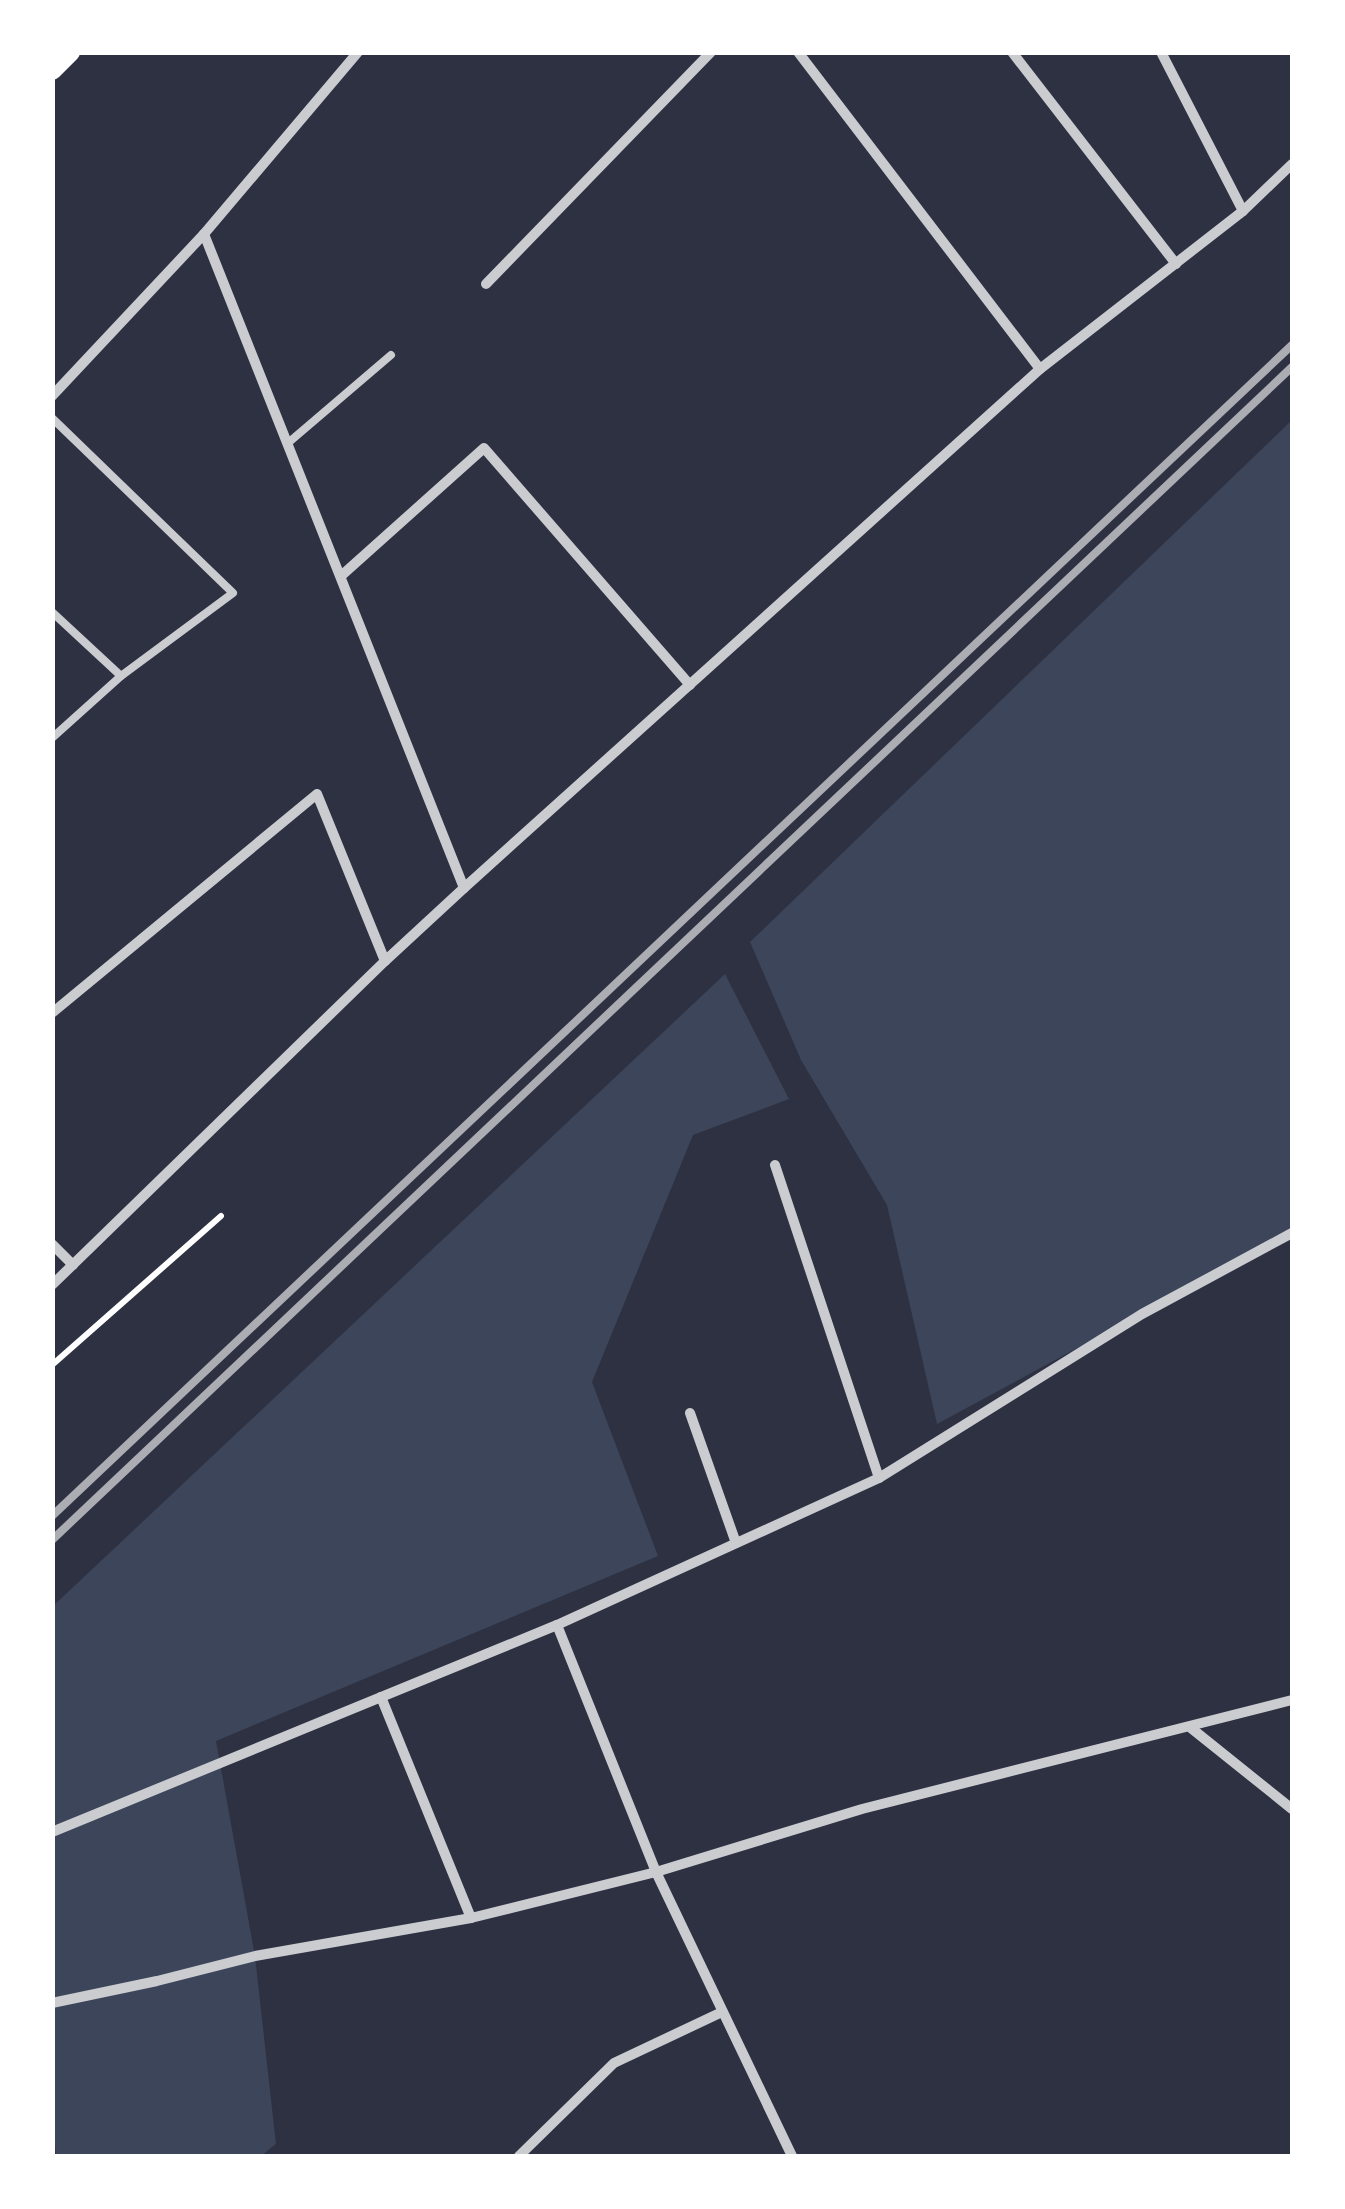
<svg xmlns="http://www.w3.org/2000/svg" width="1345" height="2209" font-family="'IBM Plex Serif',serif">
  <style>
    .green { fill: #3c4559 }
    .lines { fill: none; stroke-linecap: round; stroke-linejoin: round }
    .path { stroke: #fff; stroke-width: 6 }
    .service { stroke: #caccd0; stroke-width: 8 }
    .minor { stroke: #caccd0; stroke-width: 10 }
    .secondary { stroke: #fff; stroke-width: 20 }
    .rail { stroke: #abadb3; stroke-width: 8 }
  </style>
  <rect width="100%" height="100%" fill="#2d3142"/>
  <!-- green -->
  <g class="green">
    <polygon points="1292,420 1292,1230 1281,1238 937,1424 887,1205 801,1060 750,942"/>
    <polygon points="725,974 789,1099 693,1135 592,1382 658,1556 216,1741 255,1956 276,2144 261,2156 56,2156 52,2111 52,1607"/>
  </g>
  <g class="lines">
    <!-- path -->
    <polyline class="path" points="52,1365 221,1216"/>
    <!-- service -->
    <g class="service">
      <polyline points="52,418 233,593 121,676 52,738"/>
      <polyline points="288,443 391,355"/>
      <polyline points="52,612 121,676"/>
    </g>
    <!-- minor -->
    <g class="minor">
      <polyline points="798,52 1040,369"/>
      <polyline points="1012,52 1176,264"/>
      <polyline points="1161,52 1243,211"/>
      <polyline points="204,234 464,888"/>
      <polyline points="486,284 711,52"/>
      <polyline points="52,396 204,234 358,52"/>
      <polyline points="341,576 484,448 690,685"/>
      <polyline points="52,1013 317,794 385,961"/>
      <polyline points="775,1165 879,1478"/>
      <polyline points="52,1244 73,1265"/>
      <polyline points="52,1285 385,961 464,888 1040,369 1243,211 1292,164"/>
      <polyline points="690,1413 736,1543"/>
      <polyline points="557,1625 656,1872 792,2156"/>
      <polyline points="381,1697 471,1918"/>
      <polyline points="1191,1728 1292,1809"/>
      <polyline points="52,1832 557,1625 879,1478 1142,1314 1292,1233"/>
      <polyline points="52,2003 157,1981 255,1956 471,1918 656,1872 862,1809 1292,1700"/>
      <polyline points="519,2156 614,2063 722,2012"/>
    </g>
    <!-- secondary -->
    <polyline class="secondary" points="52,70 70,52"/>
    <!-- rail -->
    <g class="rail">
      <polyline points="52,1516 1292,345"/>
      <polyline points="52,1540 1292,367"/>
    </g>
  </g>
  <!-- border -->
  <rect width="1345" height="2209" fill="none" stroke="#ffffff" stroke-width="110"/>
</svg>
